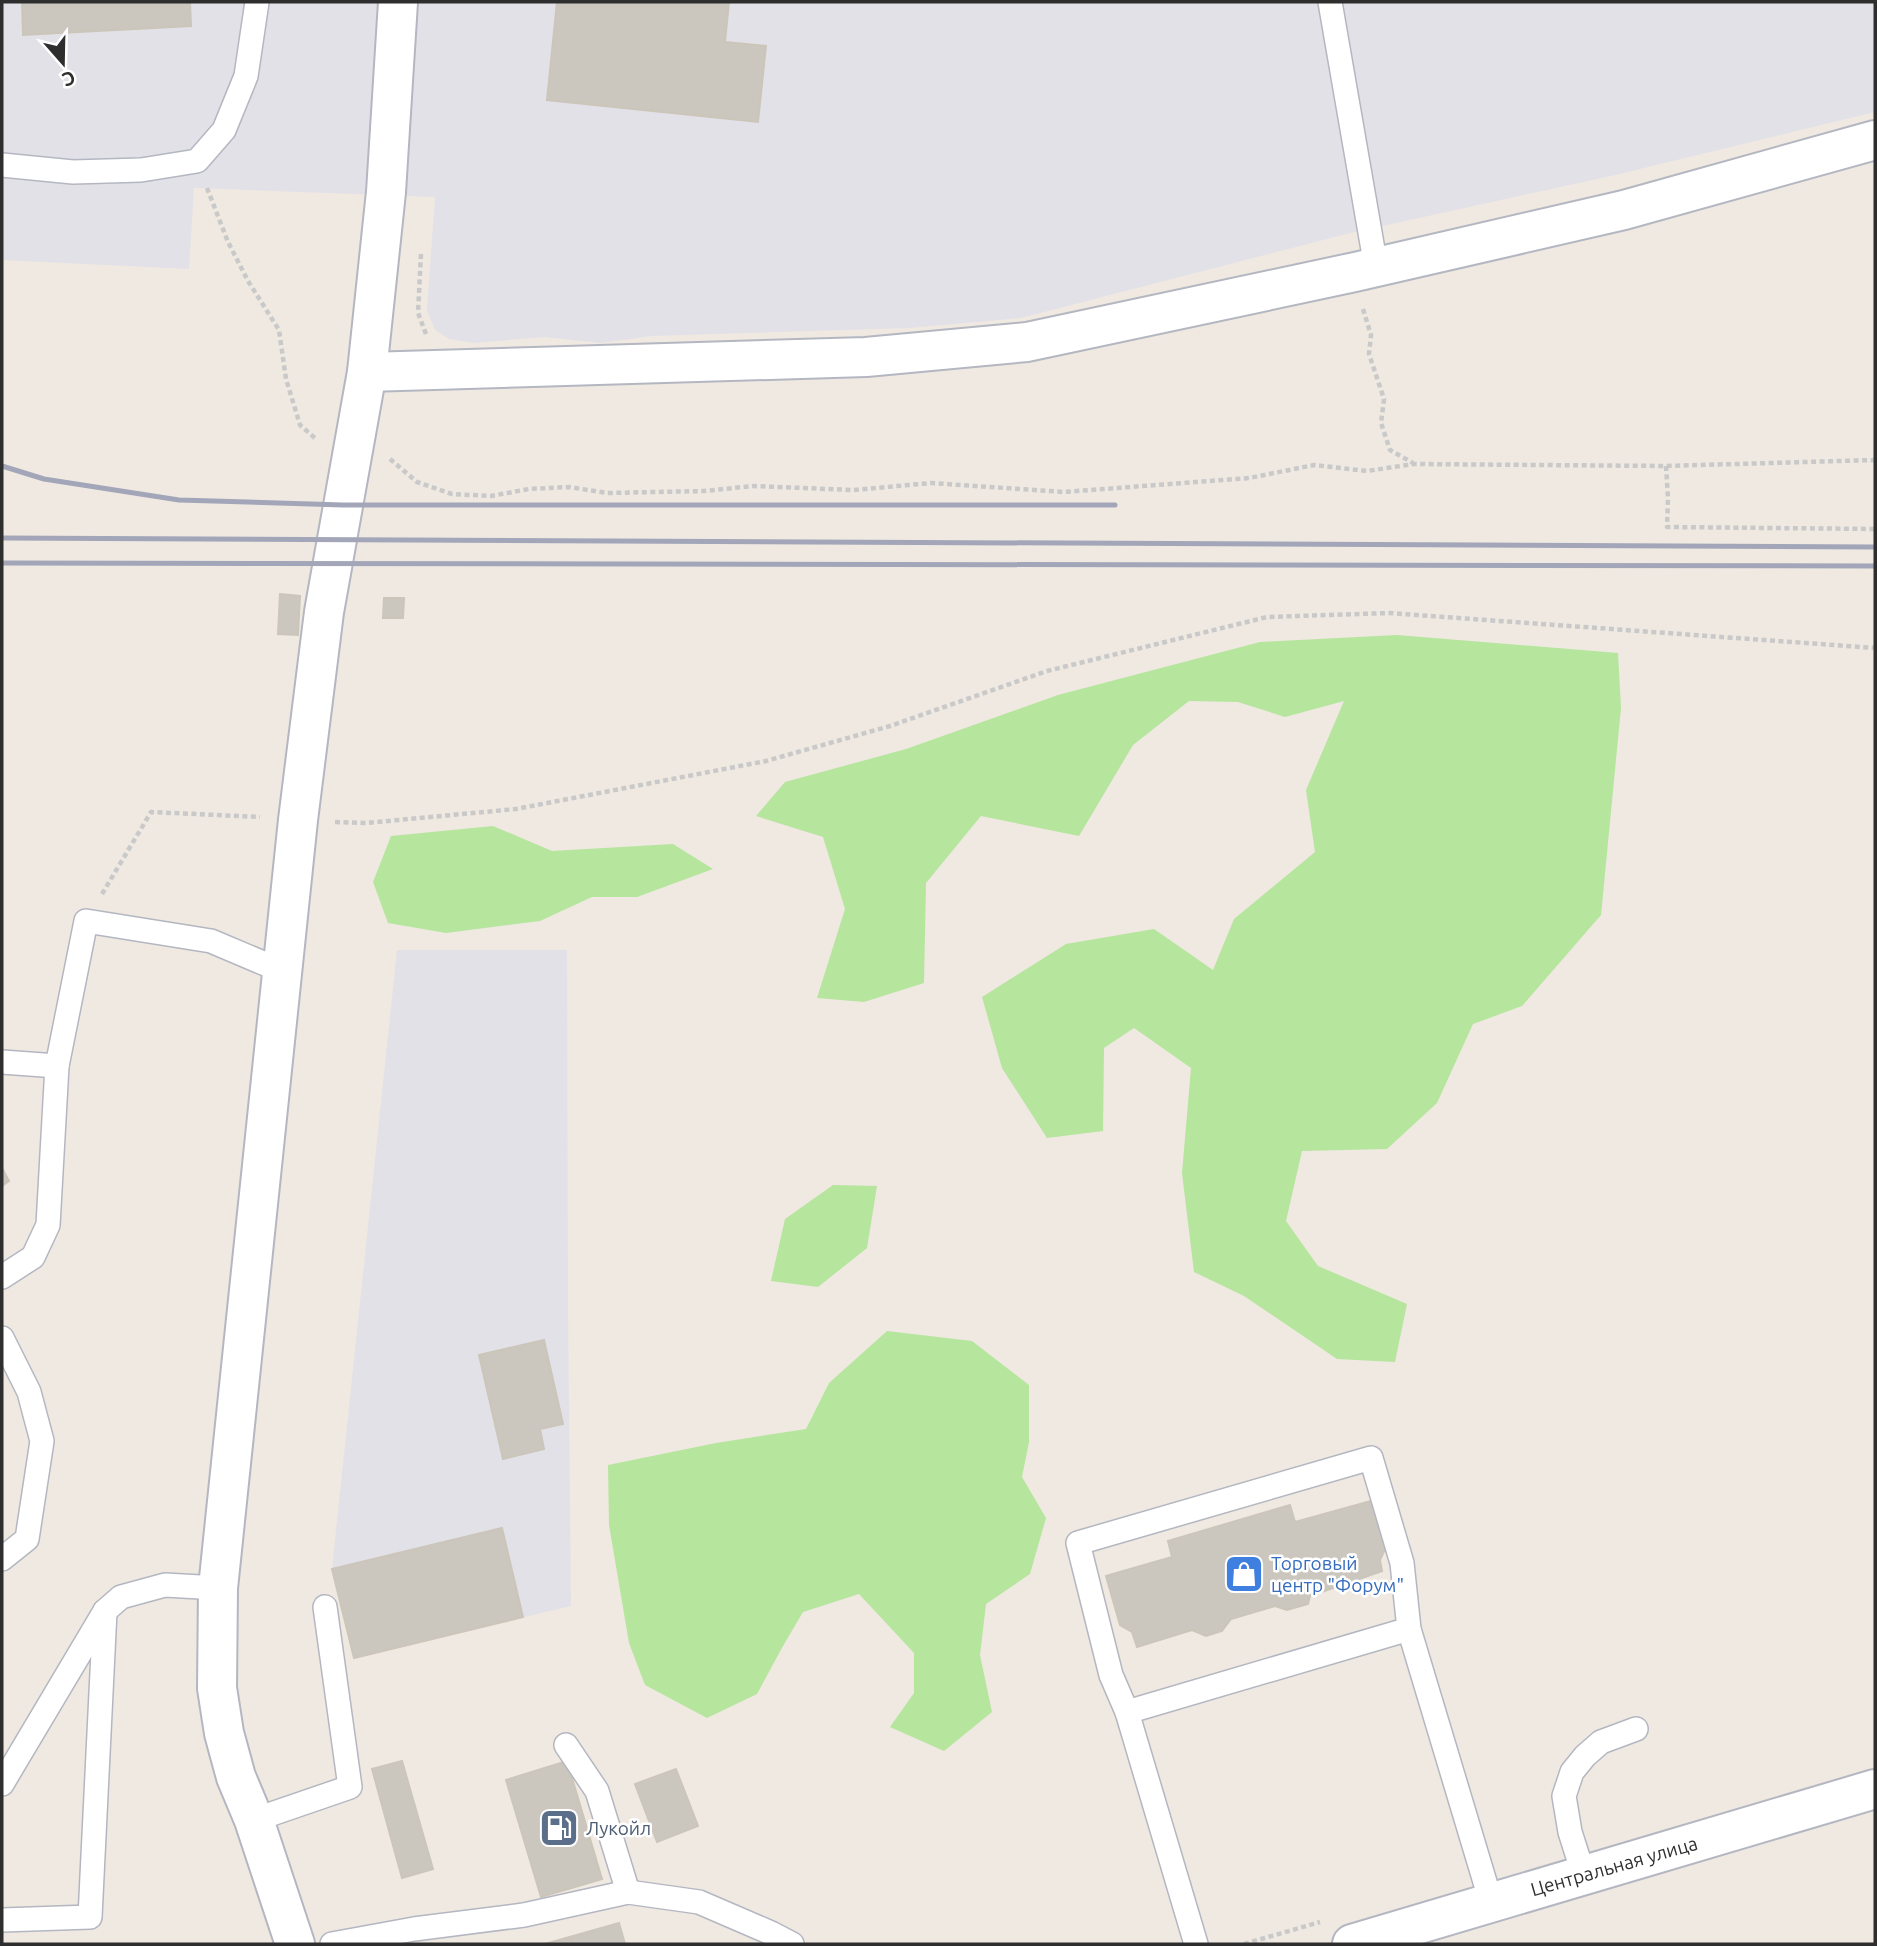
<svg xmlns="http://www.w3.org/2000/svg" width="1877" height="1946" font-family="Ubuntu,sans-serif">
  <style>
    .industrial { fill: #e3e1e8 }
    .green { fill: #b6e59e }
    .building { fill: #cbc7bf; stroke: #cbc5ba; stroke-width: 2 }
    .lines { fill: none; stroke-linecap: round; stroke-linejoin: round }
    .lane-casing { stroke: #b4b7c1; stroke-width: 26 }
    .street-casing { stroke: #b4b7c1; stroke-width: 42 }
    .secondary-casing { stroke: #b4b7c1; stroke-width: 42 }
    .path { stroke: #c9c9c9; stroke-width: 4.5; stroke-dasharray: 5 3.5; stroke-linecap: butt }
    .lane { stroke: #fff; stroke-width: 23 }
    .street { stroke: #fff; stroke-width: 38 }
    .secondary { stroke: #fff; stroke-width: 38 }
    .rail { stroke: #a3a6b8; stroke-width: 5 }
    .labels { text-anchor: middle; stroke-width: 5; stroke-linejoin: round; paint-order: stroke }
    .shop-label { font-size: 19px; fill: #366cbe; stroke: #fff; text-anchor: start }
    .service-label { font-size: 19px; fill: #4e5e75; stroke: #fff; text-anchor: start }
    .street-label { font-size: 19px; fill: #2e2e2e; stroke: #fff }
  </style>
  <rect width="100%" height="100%" fill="#efe9e1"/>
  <!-- industrial -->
  <g class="industrial">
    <polygon points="2,2 1875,2 1875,112 1611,176 1346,234 1021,318 910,328 651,336 601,343 544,337 474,343 449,339 435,330 427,310 435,197 194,188 189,269 2,260"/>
    <polygon points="397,950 567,950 568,1308 571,1606 354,1658 332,1569"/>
  </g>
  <!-- green -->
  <g class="green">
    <polygon points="1397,635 1618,653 1621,708 1601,915 1522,1006 1473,1024 1437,1103 1387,1149 1302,1151 1286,1221 1318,1266 1407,1304 1395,1362 1337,1359 1244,1296 1194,1272 1182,1173 1191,1068 1134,1028 1104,1048 1103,1131 1047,1138 1002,1068 982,997 1066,944 1154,929 1213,970 1234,919 1315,852 1306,790 1344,701 1285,717 1238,702 1189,701 1133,745 1079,836 981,816 926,883 924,983 864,1002 817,998 845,909 823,837 756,816 785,782 906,749 1058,695 1260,642"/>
    <polygon points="493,826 552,851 673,844 713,869 637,897 592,897 540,921 446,933 388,923 373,882 391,836"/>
    <polygon points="833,1185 877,1186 867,1248 818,1287 771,1281 785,1219"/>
    <polygon points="887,1331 972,1341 1029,1385 1029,1442 1022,1477 1046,1518 1030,1574 986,1604 980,1655 992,1712 944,1751 890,1727 914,1693 914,1653 859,1594 803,1612 783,1646 757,1694 707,1718 645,1685 629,1643 609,1525 608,1465 716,1443 806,1429 829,1383"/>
  </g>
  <!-- building -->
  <g class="building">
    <polygon points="22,2 190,2 191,26 23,35"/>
    <polygon points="557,2 729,2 725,42 766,46 758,122 547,100"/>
    <polygon points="280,594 300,596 298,635 278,634"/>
    <polygon points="384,598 404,598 403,618 383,618"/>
    <polygon points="2,1168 9,1181 2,1186"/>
    <polygon points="544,1340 563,1424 540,1429 544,1449 503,1459 479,1355"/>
    <polygon points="1371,1501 1386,1547 1380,1560 1382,1571 1310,1596 1308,1604 1287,1610 1275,1606 1231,1619 1222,1631 1206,1636 1192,1630 1137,1647 1132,1632 1120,1625 1106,1576 1172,1557 1168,1541 1290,1505 1295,1522"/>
    <polygon points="502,1528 523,1617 354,1658 332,1569"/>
    <polygon points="402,1761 433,1869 402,1878 372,1769"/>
    <polygon points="567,1761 602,1879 541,1897 506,1780"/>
    <polygon points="676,1769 698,1826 657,1842 635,1784"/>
    <polygon points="619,1923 625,1944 545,1944"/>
  </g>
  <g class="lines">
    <!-- lane casing -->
    <g class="lane-casing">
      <g id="lane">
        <polyline points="1330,2 1376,267"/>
        <polyline points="2,165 73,172 141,170 197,161 224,130 246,76 257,2"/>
        <polyline points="2,1062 57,1066"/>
        <polyline points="2,1277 33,1257 48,1225 57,1066 86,921 211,941 282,971"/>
        <polyline points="2,1338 29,1392 42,1441 27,1539 2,1559"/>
        <polyline points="1127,1712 1409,1629"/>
        <polyline points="566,1745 597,1791 628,1892"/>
        <polyline points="2,1784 105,1611 121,1597 165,1585 218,1588"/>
        <polyline points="254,1820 350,1787 325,1607"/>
        <polyline points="1584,1876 1570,1832 1564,1796 1572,1772 1585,1756 1601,1742 1636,1729"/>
        <polyline points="2,1920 90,1917 105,1611"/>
        <polyline points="332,1944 414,1929 524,1915 628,1892 699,1902 771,1933 792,1944"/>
        <polyline points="1196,1944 1127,1712 1111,1675 1078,1543 1371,1458 1402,1563 1409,1629 1491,1902"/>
      </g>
    </g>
    <!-- street casing -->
    <g class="street-casing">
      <polyline id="street" points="367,372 866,357 1027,342 1355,272 1624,210 1875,140"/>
    </g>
    <!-- secondary casing -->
    <g class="secondary-casing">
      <g id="secondary">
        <polyline points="295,1944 254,1820 236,1777 224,1733 217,1688 218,1588 298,820 324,612 367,372 386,192 398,2"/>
        <polyline points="1352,1944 1875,1789"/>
      </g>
    </g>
    <!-- path -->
    <g class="path">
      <polyline points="207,188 228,242 248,281 279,330 286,379 300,425 316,439"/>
      <polyline points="421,254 418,313 426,334"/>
      <polyline points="1363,309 1371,335 1369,354 1384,399 1381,423 1390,450 1413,463"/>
      <polyline points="390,459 417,482 452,494 491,496 529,489 569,487 607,493 704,491 753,486 853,490 931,483 1064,492 1249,478 1314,465 1367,471 1414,464 1666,466 1875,460"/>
      <polyline points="1666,466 1668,498 1667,527 1875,529"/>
      <polyline points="335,822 366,823 516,809 766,761 890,726 1047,671 1267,617 1389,613 1875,648"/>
      <polyline points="102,894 151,812 260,817"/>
      <polyline points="1244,1944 1320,1922"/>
    </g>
    <!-- lane -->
    <use href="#lane" class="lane"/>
    <!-- street -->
    <use href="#street" class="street"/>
    <!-- secondary -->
    <use href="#secondary" class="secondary"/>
    <!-- rail -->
    <g class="rail">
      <polyline points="2,466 44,479 179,500 343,505 1115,505"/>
      <polyline points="2,538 1875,547"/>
      <polyline points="2,563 1875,566"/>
    </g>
  </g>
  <!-- icons -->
  <defs>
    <g id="shop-square" transform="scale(2.0125)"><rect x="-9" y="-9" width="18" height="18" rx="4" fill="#3f7fe0" stroke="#fff"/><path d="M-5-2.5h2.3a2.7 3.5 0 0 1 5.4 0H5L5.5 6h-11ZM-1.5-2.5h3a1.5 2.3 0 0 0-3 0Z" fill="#fff"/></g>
    <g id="fuel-square" transform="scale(2.0125)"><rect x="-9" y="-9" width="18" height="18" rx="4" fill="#5c6f8a" stroke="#fff"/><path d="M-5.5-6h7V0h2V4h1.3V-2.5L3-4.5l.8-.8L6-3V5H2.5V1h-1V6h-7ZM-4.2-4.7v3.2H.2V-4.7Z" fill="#fff"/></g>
  </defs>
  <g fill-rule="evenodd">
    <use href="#shop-square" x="1244" y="1574"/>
    <use href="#fuel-square" x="559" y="1828"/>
  </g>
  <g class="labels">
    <!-- shop labels -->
    <g class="shop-label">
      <text x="1271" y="1570">Торговый<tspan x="1271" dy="22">центр "Форум"</tspan></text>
    </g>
    <!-- service labels -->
    <g class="service-label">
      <text x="586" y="1835">Лукойл</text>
    </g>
    <!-- street labels -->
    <g class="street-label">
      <text transform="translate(1614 1866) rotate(-16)" y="7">Центральная улица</text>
    </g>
  </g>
  <!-- border -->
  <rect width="1877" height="1946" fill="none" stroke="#2e2e2e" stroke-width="7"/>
  <!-- north arrow -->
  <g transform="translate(63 63) rotate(160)" stroke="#ffffff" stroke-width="5" paint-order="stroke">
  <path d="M0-5L12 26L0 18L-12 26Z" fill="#2e2e2e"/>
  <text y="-10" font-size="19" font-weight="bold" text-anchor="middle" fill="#2e2e2e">С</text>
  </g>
</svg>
